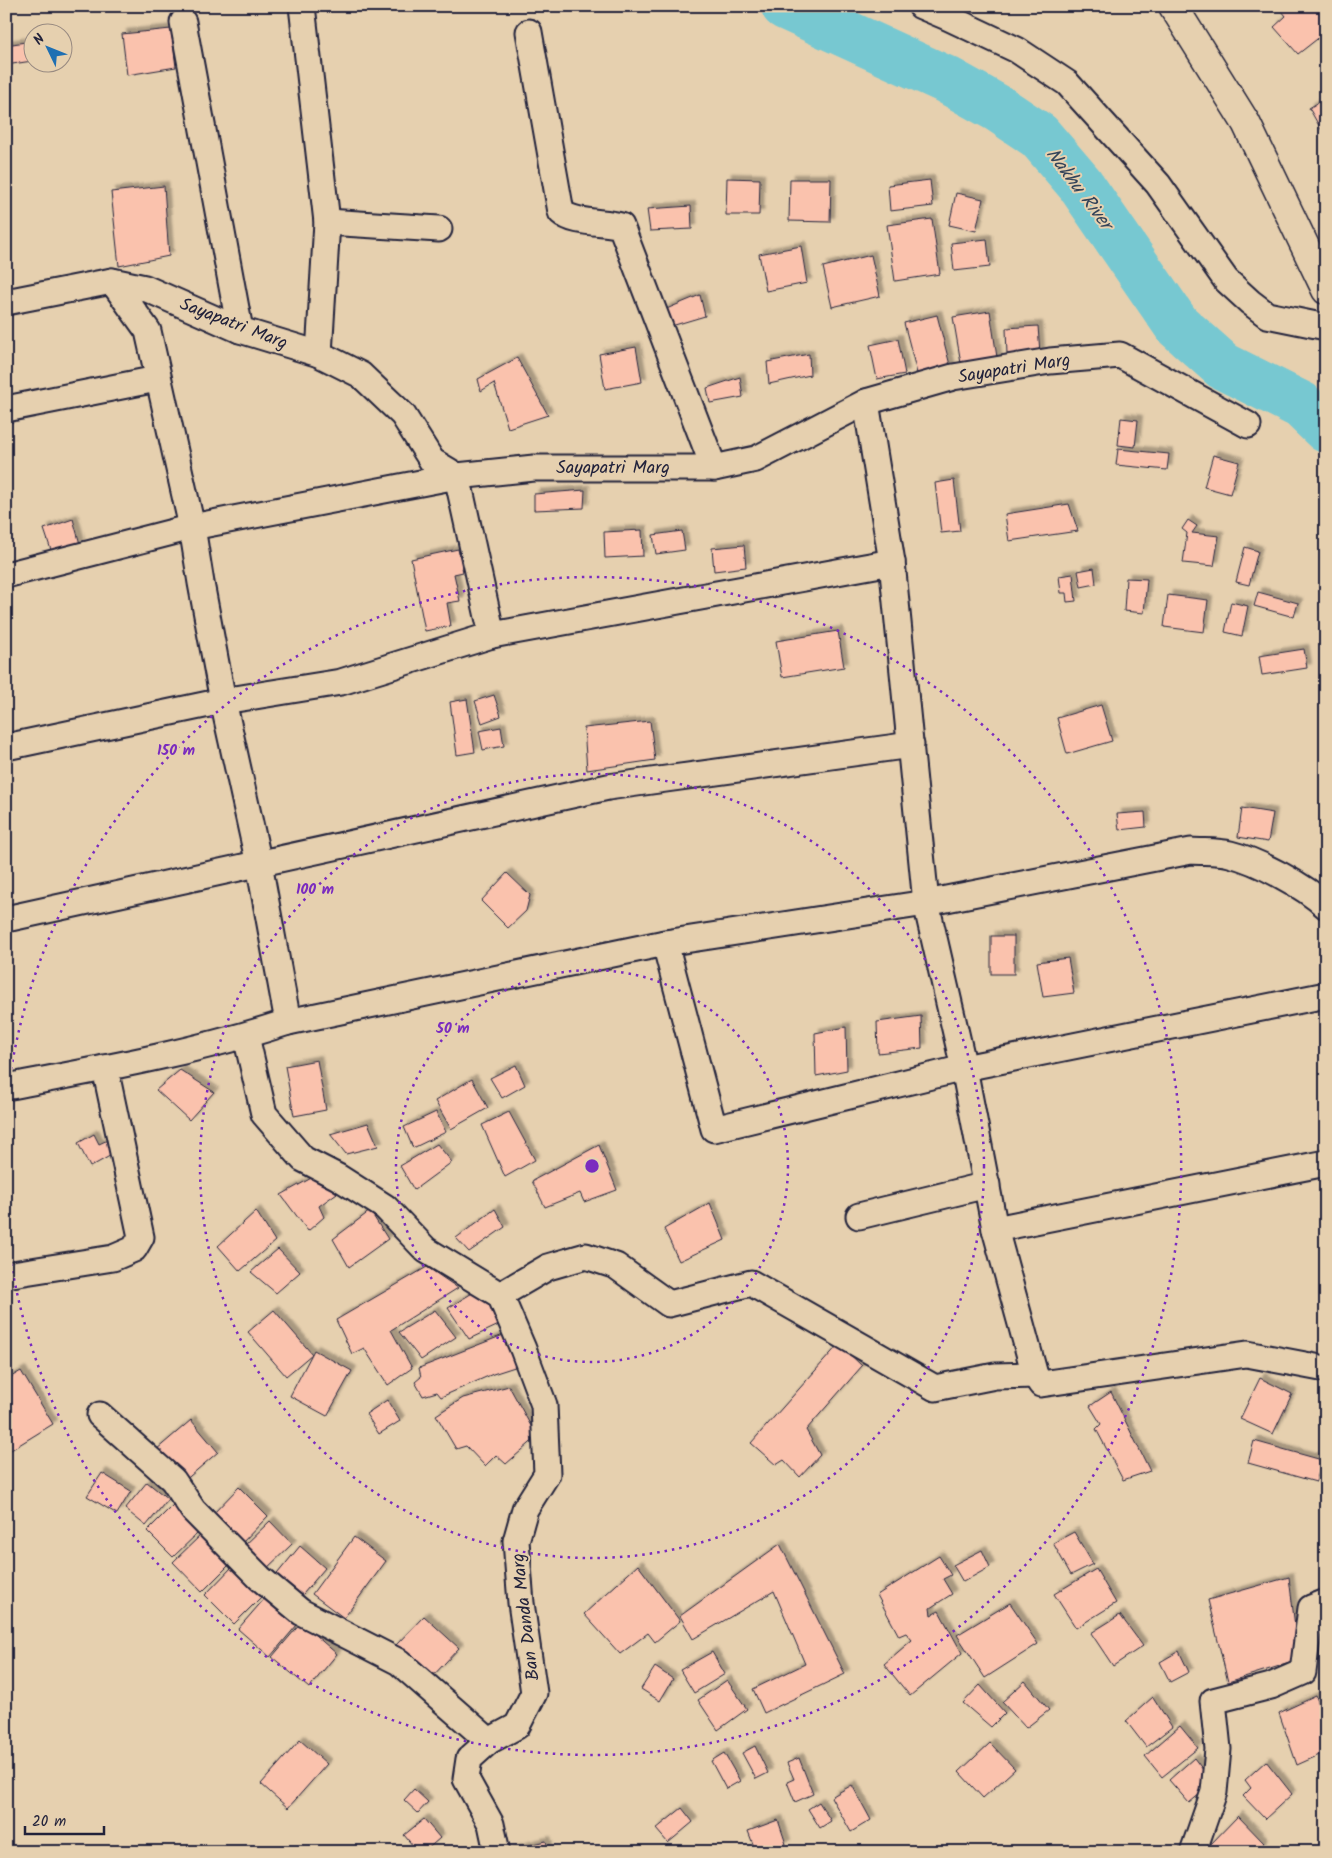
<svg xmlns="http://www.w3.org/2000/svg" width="1332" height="1858" font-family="Kalam,sans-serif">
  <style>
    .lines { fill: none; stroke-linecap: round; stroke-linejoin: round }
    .river { stroke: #77c8d1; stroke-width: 48 }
    .building { fill: #fac2ad; stroke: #22223b; filter: url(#shadow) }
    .minor-casing { stroke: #22223b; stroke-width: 29 }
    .tertiary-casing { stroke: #22223b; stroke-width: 31 }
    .minor { stroke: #e6d0af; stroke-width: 25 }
    .tertiary { stroke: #e6d0af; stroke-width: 28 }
    .ring { fill: none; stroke: #7b2cbf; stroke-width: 2.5; stroke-dasharray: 2.5 5 }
    .labels { text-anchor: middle; stroke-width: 4; stroke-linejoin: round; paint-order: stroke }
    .street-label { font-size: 18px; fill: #22223b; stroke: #e6d0af }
    .water-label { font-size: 19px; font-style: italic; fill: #334359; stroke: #e6d0af }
    .centre { fill: #7b2cbf; stroke: #e6d0af; stroke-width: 2.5 }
    .ring-label { font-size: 15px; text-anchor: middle; font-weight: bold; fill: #7b2cbf; stroke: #e6d0af; stroke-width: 4; stroke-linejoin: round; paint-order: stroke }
  </style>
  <defs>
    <filter id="shadow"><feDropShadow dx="4.5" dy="-4.5" stdDeviation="1" flood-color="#0004"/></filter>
  </defs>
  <rect width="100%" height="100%" fill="#e6d0af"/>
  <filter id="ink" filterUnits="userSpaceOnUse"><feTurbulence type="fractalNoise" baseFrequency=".02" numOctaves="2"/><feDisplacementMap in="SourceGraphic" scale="10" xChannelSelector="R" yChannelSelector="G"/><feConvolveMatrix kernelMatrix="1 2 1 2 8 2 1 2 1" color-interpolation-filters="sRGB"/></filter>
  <g filter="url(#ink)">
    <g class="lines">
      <!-- river -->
      <polyline class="river" points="785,6 947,80 999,109 1039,136 1080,184 1177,325 1223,366 1301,405 1326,429"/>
    </g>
    <!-- building -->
    <g class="building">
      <polygon points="1278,6 1326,6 1326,32 1298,54 1274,27 1286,16"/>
      <polygon points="171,29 176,67 127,75 122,34"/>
      <polygon points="32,41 32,61 6,65 6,45"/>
      <polygon points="1326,98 1326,138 1309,108"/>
      <polygon points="727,178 760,179 759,215 726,215"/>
      <polygon points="790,179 831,179 830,222 789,221"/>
      <polygon points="930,180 933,206 890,211 888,185"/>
      <polygon points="164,186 169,256 119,266 111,192"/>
      <polygon points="956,193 983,199 976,231 949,225"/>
      <polygon points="691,206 692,229 650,231 647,209"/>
      <polygon points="932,219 940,274 895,281 887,225"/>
      <polygon points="987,239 990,267 954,271 951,243"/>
      <polygon points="801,246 807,283 766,291 759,254"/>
      <polygon points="871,255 880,296 832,307 823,267"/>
      <polygon points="700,295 705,316 668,327 664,310"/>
      <polygon points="990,311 998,364 962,369 953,317"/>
      <polygon points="937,315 951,369 918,377 904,323"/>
      <polygon points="1038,326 1040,353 1007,355 1006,328"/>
      <polygon points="898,339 905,374 877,379 870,345"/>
      <polygon points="636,347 642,382 605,389 599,354"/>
      <polygon points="809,354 810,375 769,384 767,362"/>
      <polygon points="517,358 548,415 508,428 494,383 481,391 478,379"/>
      <polygon points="740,377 743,397 710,403 707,388"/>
      <polygon points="1121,418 1138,420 1135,447 1118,445"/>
      <polygon points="1118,449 1169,454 1167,470 1116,465"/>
      <polygon points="1213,455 1239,462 1230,494 1204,487"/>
      <polygon points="954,480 960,531 941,533 935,483"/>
      <polygon points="585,490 584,508 534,510 534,494"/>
      <polygon points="1069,504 1078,531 1009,541 1005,514"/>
      <polygon points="73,519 80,544 52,553 44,529"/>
      <polygon points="1188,520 1197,526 1192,533 1219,536 1214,566 1183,563 1187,533 1182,529"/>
      <polygon points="642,530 643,556 605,558 604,532"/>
      <polygon points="682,531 685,550 656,554 653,535"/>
      <polygon points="744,545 746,567 714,571 712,548"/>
      <polygon points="1245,547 1258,551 1249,585 1236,582"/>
      <polygon points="458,549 463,572 454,574 460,601 447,603 451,626 425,631 411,559"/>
      <polygon points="1094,568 1096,584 1081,587 1078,571"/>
      <polygon points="1073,574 1076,601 1067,602 1066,593 1061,593 1059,576"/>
      <polygon points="1126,578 1147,579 1144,613 1124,611"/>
      <polygon points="1258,592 1298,603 1294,617 1254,606"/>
      <polygon points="1168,595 1208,600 1204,632 1164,627"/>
      <polygon points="1231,602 1248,606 1242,636 1225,632"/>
      <polygon points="838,631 844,667 782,677 776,641"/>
      <polygon points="1304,649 1307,668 1262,675 1259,656"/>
      <polygon points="494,695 501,716 482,723 475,701"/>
      <polygon points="467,699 475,752 457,755 450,702"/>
      <polygon points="1101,705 1112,741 1067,754 1057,718"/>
      <polygon points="650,721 655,760 587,770 584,728"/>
      <polygon points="501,727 504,746 483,750 479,731"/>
      <polygon points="1242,808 1273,813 1268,842 1238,837"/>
      <polygon points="1145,812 1146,827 1119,830 1117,814"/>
      <polygon points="507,873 530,895 526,911 508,928 481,901"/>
      <rect x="991" y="936" width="23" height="38"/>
      <polygon points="1068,958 1074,993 1043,997 1037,962"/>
      <polygon points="921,1016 922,1048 878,1053 877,1022"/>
      <polygon points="846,1027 847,1070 816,1076 815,1033"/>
      <polygon points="317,1060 326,1110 294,1116 285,1066"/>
      <polygon points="516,1065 525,1085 502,1098 490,1078"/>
      <polygon points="180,1070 214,1092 189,1120 156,1090"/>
      <polygon points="472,1079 488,1108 451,1129 435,1101"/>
      <polygon points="436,1112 446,1132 413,1148 404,1127"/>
      <polygon points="509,1112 535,1160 505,1177 482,1125"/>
      <polygon points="368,1123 378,1146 346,1154 330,1134"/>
      <polygon points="94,1134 99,1144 110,1139 117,1152 90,1167 78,1143"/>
      <polygon points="437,1144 452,1162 414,1190 400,1166"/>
      <polygon points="599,1145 617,1190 584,1202 580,1193 545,1207 532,1181"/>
      <polygon points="322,1172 337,1193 319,1206 324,1217 308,1231 281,1195"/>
      <polygon points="710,1203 725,1240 679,1261 664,1229"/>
      <polygon points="495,1209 505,1227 469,1252 456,1238"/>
      <polygon points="256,1211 275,1241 240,1271 218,1246"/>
      <polygon points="370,1211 388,1239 349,1267 333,1239"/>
      <polygon points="278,1249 300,1272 276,1293 251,1272"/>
      <polygon points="427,1267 458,1288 391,1330 412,1368 388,1385 364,1348 352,1354 336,1320"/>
      <polygon points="482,1287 503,1323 469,1339 448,1308"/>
      <polygon points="274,1310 312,1354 286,1376 248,1332"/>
      <polygon points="435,1310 456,1337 421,1360 399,1332"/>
      <polygon points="511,1332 524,1364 493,1374 441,1397 437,1392 423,1396 415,1382 421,1377 419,1368"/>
      <polygon points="839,1344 862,1366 806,1430 820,1455 800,1477 784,1460 776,1465 751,1443"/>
      <polygon points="314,1350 352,1371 327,1416 290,1396"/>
      <polygon points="21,1371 53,1424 6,1453 6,1380"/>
      <polygon points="1260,1378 1292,1394 1273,1434 1240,1419"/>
      <polygon points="509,1386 537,1437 506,1464 496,1455 485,1466 466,1446 456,1449 436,1415 463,1398"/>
      <polygon points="1111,1392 1150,1471 1123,1480 1096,1429 1101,1424 1090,1406"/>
      <polygon points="387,1400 400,1421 379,1434 366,1414"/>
      <polygon points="191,1420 218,1452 183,1482 156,1450"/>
      <polygon points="1254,1441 1322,1460 1316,1482 1248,1463"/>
      <polygon points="102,1473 131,1491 117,1514 87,1496"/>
      <polygon points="147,1482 168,1499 146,1526 125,1509"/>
      <polygon points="239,1487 268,1516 239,1546 210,1517"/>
      <polygon points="174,1504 200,1531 173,1557 147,1531"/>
      <polygon points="270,1521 292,1544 263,1572 241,1549"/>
      <polygon points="1074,1532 1093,1564 1071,1575 1053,1543"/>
      <polygon points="203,1533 232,1562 202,1592 173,1562"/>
      <polygon points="354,1537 386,1561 344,1618 312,1594"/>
      <polygon points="780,1544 845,1674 764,1713 753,1689 805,1664 774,1591 693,1639 680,1616"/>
      <polygon points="300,1546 325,1568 298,1600 273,1579"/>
      <polygon points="982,1550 990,1567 963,1582 953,1565"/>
      <polygon points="939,1556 951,1575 943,1579 952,1594 930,1608 931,1615 939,1611 962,1653 910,1696 884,1664 912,1640 906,1633 899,1636 877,1595"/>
      <polygon points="234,1565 263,1595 234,1624 205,1595"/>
      <polygon points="638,1565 680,1621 655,1642 648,1633 620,1654 584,1614"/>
      <polygon points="1096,1569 1116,1603 1076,1628 1054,1594"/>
      <polygon points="1289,1577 1299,1660 1228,1682 1208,1600"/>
      <polygon points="265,1598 297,1625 270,1657 238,1629"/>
      <polygon points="1010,1603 1038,1644 985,1678 957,1635"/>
      <polygon points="1120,1615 1143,1646 1113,1666 1091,1633"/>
      <polygon points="424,1616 459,1648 430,1679 395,1646"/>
      <polygon points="301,1623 337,1654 309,1688 272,1657"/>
      <polygon points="1179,1651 1189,1672 1170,1682 1160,1662"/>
      <polygon points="712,1652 725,1674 694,1693 680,1670"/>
      <polygon points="655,1667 673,1679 660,1701 641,1689"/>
      <polygon points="727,1680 747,1709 718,1730 698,1700"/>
      <polygon points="1025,1681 1049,1710 1026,1728 1002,1702"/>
      <polygon points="980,1685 1005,1713 991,1727 963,1703"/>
      <polygon points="1316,1696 1326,1725 1326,1752 1297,1765 1279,1713"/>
      <polygon points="1153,1697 1172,1727 1146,1747 1126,1721"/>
      <polygon points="1180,1726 1198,1748 1162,1777 1145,1756"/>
      <polygon points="300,1740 327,1764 288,1808 261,1784"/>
      <polygon points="990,1743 1015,1769 983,1798 959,1772"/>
      <polygon points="755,1746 768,1773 756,1779 742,1753"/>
      <polygon points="724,1753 740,1781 726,1789 711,1761"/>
      <polygon points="799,1758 813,1794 795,1802 787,1782 794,1779 787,1763"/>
      <polygon points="1194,1758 1213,1783 1189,1803 1169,1780"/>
      <polygon points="1266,1761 1292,1794 1265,1819 1243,1796 1251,1788 1245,1780"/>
      <polygon points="852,1785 871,1820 851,1832 831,1797"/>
      <polygon points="414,1789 428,1802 418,1813 404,1800"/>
      <polygon points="819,1802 831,1821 820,1828 808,1809"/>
      <polygon points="682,1808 693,1822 668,1843 656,1829"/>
      <polygon points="1238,1816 1264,1843 1257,1852 1215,1852 1209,1846"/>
      <polygon points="424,1819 440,1838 424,1852 418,1852 404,1835"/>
      <polygon points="778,1820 786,1844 765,1852 756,1852 748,1831"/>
      <polygon points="546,1841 549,1852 508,1852 507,1851"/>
    </g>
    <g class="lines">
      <!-- minor casing -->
      <g class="minor-casing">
        <g id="minor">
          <polyline points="302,6 327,222 319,354"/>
          <polyline points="921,6 947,17 1017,50 1067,83 1158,184 1226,280 1250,302 1267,315 1326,327"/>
          <polyline points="183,22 240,330"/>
          <path d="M529 32 561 212C574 224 603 221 621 226L714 468"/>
          <polyline points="327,222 439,229"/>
          <polyline points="112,281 148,331 192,527 201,583 223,701 259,864 288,1022"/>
          <polyline points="6,302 112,281 145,288 240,330 319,354 361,375 403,415 432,461 457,476 534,468 714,468 756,459 866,402 953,377 1050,361 1120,355 1248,425"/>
          <polyline points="866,402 892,562 926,903 964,1068 995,1229 1035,1375 1041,1384 1247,1354 1326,1369"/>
          <polyline points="6,409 157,379"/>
          <polyline points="6,575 192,527 457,476 492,635"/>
          <polyline points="6,747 223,701 341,682 492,635 892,562"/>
          <polyline points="6,919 608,787 911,745"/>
          <polyline points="665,943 714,1129 964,1068 1326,995"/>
          <polyline points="246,1036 264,1114 303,1159 338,1177 385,1207 426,1250 500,1295 523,1349 544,1405 547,1474 525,1509 516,1541 521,1603 534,1693 517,1726 489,1741 469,1759 466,1779 491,1824 497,1852"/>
          <path d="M6 1087C101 1069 196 1052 288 1022L665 943 926 903 1191 851C1204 852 1218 851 1230 854 1258 861 1305 886 1326 906"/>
          <polyline points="859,1216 987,1185"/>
          <polyline points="995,1229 1326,1163"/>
          <polyline points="6,1275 113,1258 134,1249 141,1237 105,1068"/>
          <polyline points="500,1295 548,1267 586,1256 616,1266 669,1304 751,1283 935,1388 995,1376 1035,1375"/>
          <polyline points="100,1415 173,1480 193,1510 260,1578 301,1612 399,1662 489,1741"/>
          <polyline points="1193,1852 1214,1792 1218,1749 1213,1701 1271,1686 1303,1672 1311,1608 1326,1602"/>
        </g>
      </g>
      <!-- tertiary casing -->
      <g class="tertiary-casing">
        <polyline id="tertiary" points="1173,6 1246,123 1326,290"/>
      </g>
      <!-- minor -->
      <use href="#minor" class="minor"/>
      <!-- tertiary -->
      <use href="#tertiary" class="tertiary"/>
    </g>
  </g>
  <!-- distance rings -->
  <g class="ring">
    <circle cx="592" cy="1166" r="196"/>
    <circle cx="592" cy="1166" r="392"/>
    <path d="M7 1099A589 589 0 1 1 7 1233"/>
  </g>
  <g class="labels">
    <!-- street labels -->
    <g class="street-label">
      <text transform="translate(234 323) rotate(21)" y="6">Sayapatri Marg</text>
      <text transform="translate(1014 368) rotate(-9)" y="6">Sayapatri Marg</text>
      <text x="613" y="473">Sayapatri Marg</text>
      <text transform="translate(525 1617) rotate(-97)" y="6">Ban Danda Marg</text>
    </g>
    <!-- water labels -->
    <g class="water-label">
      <text transform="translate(1080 188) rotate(53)" y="7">Nakhu River</text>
    </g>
  </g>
  <circle cx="592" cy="1166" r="8" class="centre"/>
  <g class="ring-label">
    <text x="176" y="755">150 m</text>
    <text x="315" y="894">100 m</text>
    <text x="453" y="1033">50 m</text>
  </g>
  <!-- margin -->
  <rect width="1332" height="1858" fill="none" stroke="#e6d0af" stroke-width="25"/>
  <rect x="12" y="12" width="1307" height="1833" fill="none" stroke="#22223b" stroke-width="2" filter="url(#ink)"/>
  <!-- north arrow -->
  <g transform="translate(48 48) rotate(313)"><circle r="24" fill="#e6d0af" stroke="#988a81"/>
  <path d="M0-4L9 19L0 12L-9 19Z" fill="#1f6fb2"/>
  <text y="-8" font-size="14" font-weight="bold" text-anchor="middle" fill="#22223b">N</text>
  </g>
  <!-- scale -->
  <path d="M25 1826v8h79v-8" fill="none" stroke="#22223b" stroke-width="2.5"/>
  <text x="32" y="1826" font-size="15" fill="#22223b" stroke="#e6d0af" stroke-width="4" paint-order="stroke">20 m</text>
</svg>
